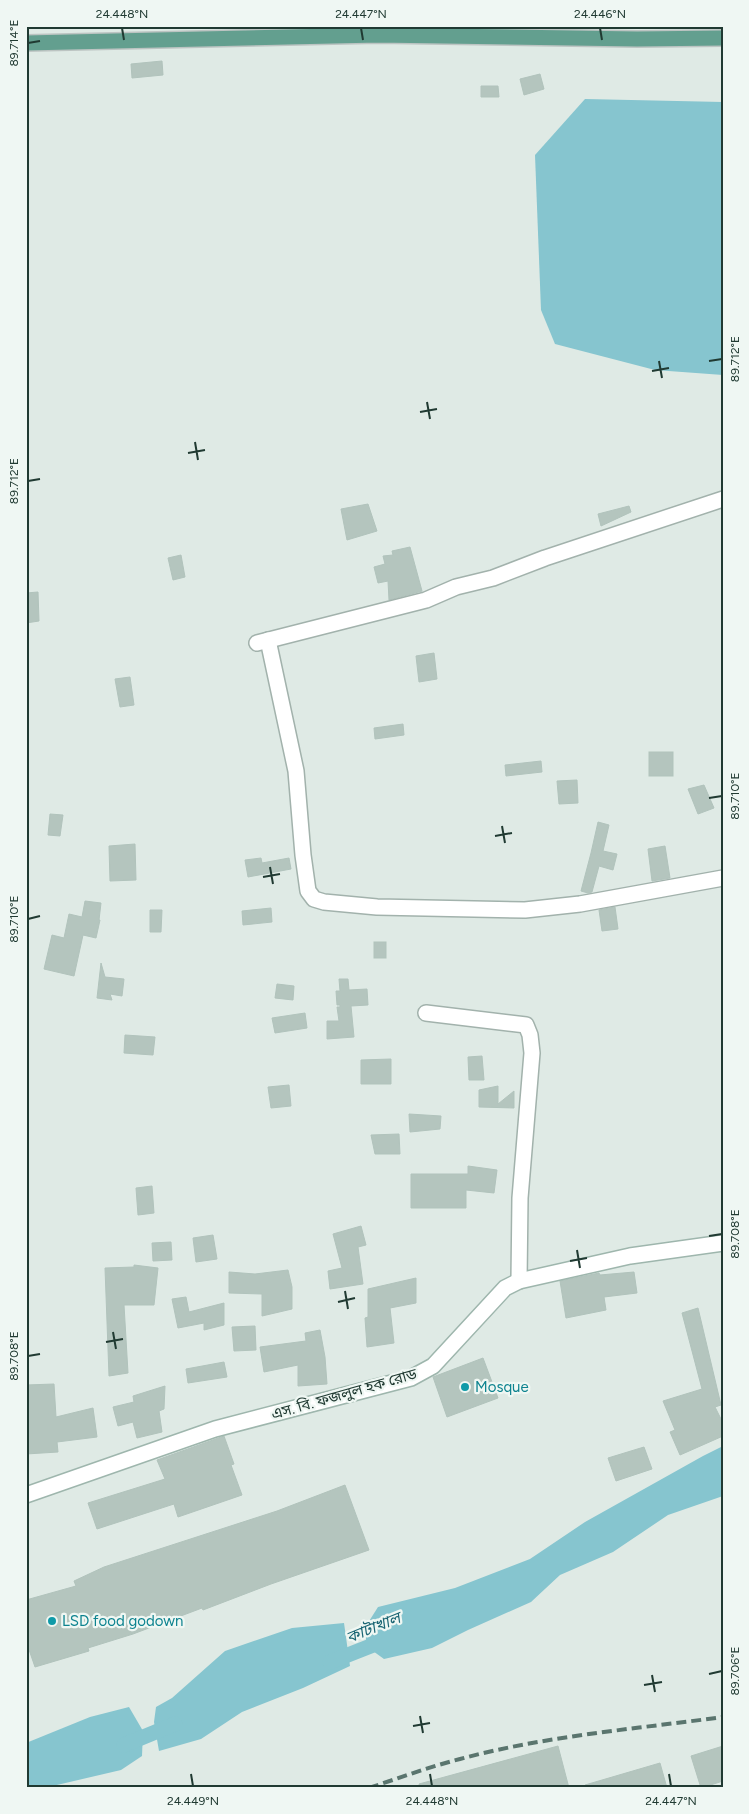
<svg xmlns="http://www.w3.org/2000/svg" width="749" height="1814" font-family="Figtree,'Noto Sans Bengali',sans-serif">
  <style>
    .water { fill: #86c5cf }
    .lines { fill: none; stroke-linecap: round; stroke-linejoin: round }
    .canal { stroke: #86c5cf; stroke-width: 15 }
    .building { fill: #b4c5be; stroke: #b1c3bc }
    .minor-casing { stroke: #a2b2ac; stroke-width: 18 }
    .secondary-casing { stroke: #9eb6ad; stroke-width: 18 }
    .primary-casing { stroke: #bcc4c2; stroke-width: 18 }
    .minor { stroke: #fff; stroke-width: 15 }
    .secondary { stroke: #fff; stroke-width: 15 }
    .primary { stroke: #639f8f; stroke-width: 15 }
    .rail { stroke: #5a756e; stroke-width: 4; stroke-dasharray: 10 5; stroke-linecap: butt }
    .ticks { fill: none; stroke: #203a32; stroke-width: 2 }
    .culture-dot { fill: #0f9aa8; stroke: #eff7f3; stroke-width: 2 }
    .labels { text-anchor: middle; stroke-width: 4.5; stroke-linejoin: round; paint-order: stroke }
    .culture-label { font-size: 15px; fill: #0d838f; stroke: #eff7f3; text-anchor: start }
    .street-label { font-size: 15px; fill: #203a32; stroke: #eff7f3 }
    .water-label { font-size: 16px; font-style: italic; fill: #1b6674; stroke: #eff7f3 }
    .neatline { fill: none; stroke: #203a32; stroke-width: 2 }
    .ticks-label { font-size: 12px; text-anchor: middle; fill: #203a32 }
  </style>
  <rect width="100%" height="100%" fill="#dfeae5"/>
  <!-- water -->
  <g class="water">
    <polygon points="585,99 723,102 723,375 655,370 555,344 541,310 535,155"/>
    <polygon points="723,1446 723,1496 668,1515 613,1552 560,1575 531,1602 468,1630 432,1648 384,1659 366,1646 366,1626 378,1607 455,1588 530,1559 585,1522 703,1456"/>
    <polygon points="344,1623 350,1666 303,1688 242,1712 201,1739 159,1751 154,1722 156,1707 172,1698 225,1651 292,1628"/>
    <polygon points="129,1707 143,1731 142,1756 121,1770 44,1788 26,1788 26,1743 90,1717"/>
  </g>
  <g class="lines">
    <!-- canal -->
    <g class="canal">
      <polyline points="330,1662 386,1640"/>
      <polyline points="124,1745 175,1724"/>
    </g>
  </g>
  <!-- building -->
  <g class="building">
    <polygon points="162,61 163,75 132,78 131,64"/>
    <polygon points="540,74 544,89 524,95 520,79"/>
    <polygon points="481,86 498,86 499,97 481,97"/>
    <polygon points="368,504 377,531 347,540 341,509"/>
    <polygon points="629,506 631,512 601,526 598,514"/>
    <polygon points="410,547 422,591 389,600 388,581 378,583 374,567 385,564 383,556 393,555 392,551"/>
    <polygon points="181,555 185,577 173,580 168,558"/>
    <polygon points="38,592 39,621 26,623 26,593"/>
    <polygon points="434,653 437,679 419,682 416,656"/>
    <polygon points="130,677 134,705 120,707 115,679"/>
    <polygon points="403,724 404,735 375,739 374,728"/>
    <rect x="649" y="752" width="24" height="24"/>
    <polygon points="541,761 542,772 506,776 505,765"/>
    <polygon points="577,780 578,803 559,804 557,781"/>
    <polygon points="704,785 714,808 698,814 688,789"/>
    <polygon points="50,814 63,815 60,836 48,835"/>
    <polygon points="598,822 609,825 603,851 617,854 613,870 599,866 592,892 588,893 581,891 591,853"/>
    <polygon points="135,844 136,880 110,881 109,846"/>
    <polygon points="665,846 670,878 652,881 648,849"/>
    <polygon points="261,858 262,863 289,858 291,869 248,877 245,860"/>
    <polygon points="85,901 101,903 99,920 100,920 96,938 83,935 74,976 44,969 52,935 64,938 69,914 82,917"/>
    <polygon points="615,907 618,929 602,931 599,910"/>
    <polygon points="271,908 272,922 243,925 242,911"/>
    <polygon points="150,910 162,910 161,932 150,932"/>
    <rect x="374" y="942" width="12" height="16"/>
    <polygon points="101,963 105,977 124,979 122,996 110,994 112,1000 97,998"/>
    <polygon points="339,979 348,979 349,990 367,989 368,1005 351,1006 354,1037 327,1039 327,1021 339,1021 337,1007 340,1007 340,1005 337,1005 336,991 340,991"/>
    <polygon points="277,984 294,986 293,1000 275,998"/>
    <polygon points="305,1013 307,1028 275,1033 272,1018"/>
    <polygon points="125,1035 155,1037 153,1055 124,1053"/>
    <polygon points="482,1056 484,1080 469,1080 468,1057"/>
    <polygon points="391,1059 391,1084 361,1084 361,1060"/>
    <polygon points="289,1085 291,1106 271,1108 268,1087"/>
    <polygon points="498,1086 498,1104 514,1091 514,1108 479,1107 479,1090"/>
    <polygon points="409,1114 441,1116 440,1129 410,1132"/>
    <polygon points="399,1134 400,1154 375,1154 371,1135"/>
    <polygon points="468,1166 497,1170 494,1193 466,1190 466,1208 411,1208 411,1174 468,1174"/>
    <polygon points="152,1186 154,1213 138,1215 136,1188"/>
    <polygon points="361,1226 366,1245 358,1247 363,1284 330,1289 328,1271 342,1268 333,1234"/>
    <polygon points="213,1235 217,1259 196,1262 193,1238"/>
    <polygon points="171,1242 172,1260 153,1261 152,1243"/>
    <polygon points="134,1265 158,1268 154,1305 124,1305 128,1373 109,1376 105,1268 134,1267"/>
    <polygon points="288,1270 292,1287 292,1309 262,1316 262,1294 229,1293 229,1272 255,1274"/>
    <polygon points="634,1272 637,1293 604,1297 606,1310 566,1318 560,1281 599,1273 600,1275"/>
    <polygon points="416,1278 416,1303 390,1308 394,1343 367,1347 365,1318 368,1317 368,1289"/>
    <polygon points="186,1297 189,1312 224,1303 224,1325 204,1330 204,1323 178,1328 172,1299"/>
    <polygon points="698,1308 721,1405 715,1407 723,1423 723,1436 680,1455 670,1432 675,1430 663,1401 702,1389 682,1313"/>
    <polygon points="255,1326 256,1350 234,1351 232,1327"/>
    <polygon points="320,1330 325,1357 327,1384 298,1386 298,1365 264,1372 260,1347 306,1341 305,1333"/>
    <polygon points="483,1358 498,1398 447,1417 433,1377"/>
    <polygon points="224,1362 227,1377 188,1383 186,1369"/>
    <polygon points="54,1384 56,1417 93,1408 97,1437 57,1442 58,1452 26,1454 26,1385"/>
    <polygon points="165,1386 164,1409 159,1411 162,1432 137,1438 133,1422 118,1426 113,1407 134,1402 133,1396"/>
    <polygon points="224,1436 234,1464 231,1465 242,1495 178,1517 174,1504 97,1529 88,1503 165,1479 157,1460"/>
    <polygon points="644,1447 652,1469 616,1481 608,1458"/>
    <polygon points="345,1485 369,1550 271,1584 203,1610 202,1608 133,1634 88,1648 89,1651 35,1667 26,1641 26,1600 76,1586 74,1581 104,1567 277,1511"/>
    <polygon points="558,1746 569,1788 420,1788 419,1784"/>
    <polygon points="723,1746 723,1781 701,1788 691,1756"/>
    <polygon points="660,1763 667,1788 586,1788 585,1785"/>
  </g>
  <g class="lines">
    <!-- minor casing -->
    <g class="minor-casing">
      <g id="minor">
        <polyline points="268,640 296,771 303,855 308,891 314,899 324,902 377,907 525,910 580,904 723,878"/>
        <polyline points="257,643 426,600 456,587 493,578 545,558 723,499"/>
        <polyline points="426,1013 526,1025 530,1035 532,1053 520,1198 519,1281"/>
      </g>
    </g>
    <!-- secondary casing -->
    <g class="secondary-casing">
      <polyline id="secondary" points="26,1495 215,1429 411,1378 433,1366 505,1288 519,1281 630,1256 723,1243"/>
    </g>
    <!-- primary casing -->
    <g class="primary-casing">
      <polyline id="primary" points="26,43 378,35 637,39 723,38"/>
    </g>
    <!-- minor -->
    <use href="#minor" class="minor"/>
    <!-- secondary -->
    <use href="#secondary" class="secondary"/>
    <!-- primary -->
    <use href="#primary" class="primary"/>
    <!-- rail -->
    <path class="rail" d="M369 1788C399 1778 429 1767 460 1759 545 1736 635 1729 723 1717"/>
  </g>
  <!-- ticks -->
  <path class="ticks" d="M122 28 124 40M361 28 363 40M600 28 602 40M28 43 40 41M659 361 662 378M709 361 722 359M652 371 669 368M427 402 430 419M420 412 437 409M195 442 198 460M188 453 205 450M28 481 40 479M709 798 722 796M502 826 505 843M495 836 512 833M270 867 273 884M263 877 280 874M28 919 40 916M709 1236 722 1234M577 1250 580 1268M570 1261 587 1258M345 1291 348 1309M338 1302 355 1298M113 1332 116 1349M106 1342 123 1339M28 1356 40 1354M709 1674 722 1671M652 1675 655 1692M644 1685 662 1682M420 1716 423 1733M413 1726 430 1723M191 1774 193 1786M430 1774 432 1786M669 1774 671 1786"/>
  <!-- markers -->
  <g class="culture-dot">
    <circle cx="465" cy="1387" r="5"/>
    <circle cx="52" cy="1621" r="5"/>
  </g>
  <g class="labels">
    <!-- culture labels -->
    <g class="culture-label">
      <text x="475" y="1392">Mosque</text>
      <text x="62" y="1626">LSD food godown</text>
    </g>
    <!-- street labels -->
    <g class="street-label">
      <text transform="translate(344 1394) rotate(-16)" y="5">এস. বি. ফজলুল হক রোড</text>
    </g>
    <!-- water labels -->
    <g class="water-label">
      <text transform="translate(373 1627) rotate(-22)" y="6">কাটাখাল</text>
    </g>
  </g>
  <!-- border -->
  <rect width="749" height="1814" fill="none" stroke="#eff7f3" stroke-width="55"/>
  <rect x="28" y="28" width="694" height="1758" class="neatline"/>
  <g class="ticks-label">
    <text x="122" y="18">24.448°N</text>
    <text x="361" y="18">24.447°N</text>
    <text x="600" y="18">24.446°N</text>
    <text transform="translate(14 43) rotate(-90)" y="4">89.714°E</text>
    <text transform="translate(735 359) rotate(-90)" y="4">89.712°E</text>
    <text transform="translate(14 481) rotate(-90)" y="4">89.712°E</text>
    <text transform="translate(735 796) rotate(-90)" y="4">89.710°E</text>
    <text transform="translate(14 919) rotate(-90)" y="4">89.710°E</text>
    <text transform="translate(735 1234) rotate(-90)" y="4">89.708°E</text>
    <text transform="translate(14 1356) rotate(-90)" y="4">89.708°E</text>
    <text transform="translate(735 1671) rotate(-90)" y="4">89.706°E</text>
    <text x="193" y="1805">24.449°N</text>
    <text x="432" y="1805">24.448°N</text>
    <text x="671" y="1805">24.447°N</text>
  </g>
</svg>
